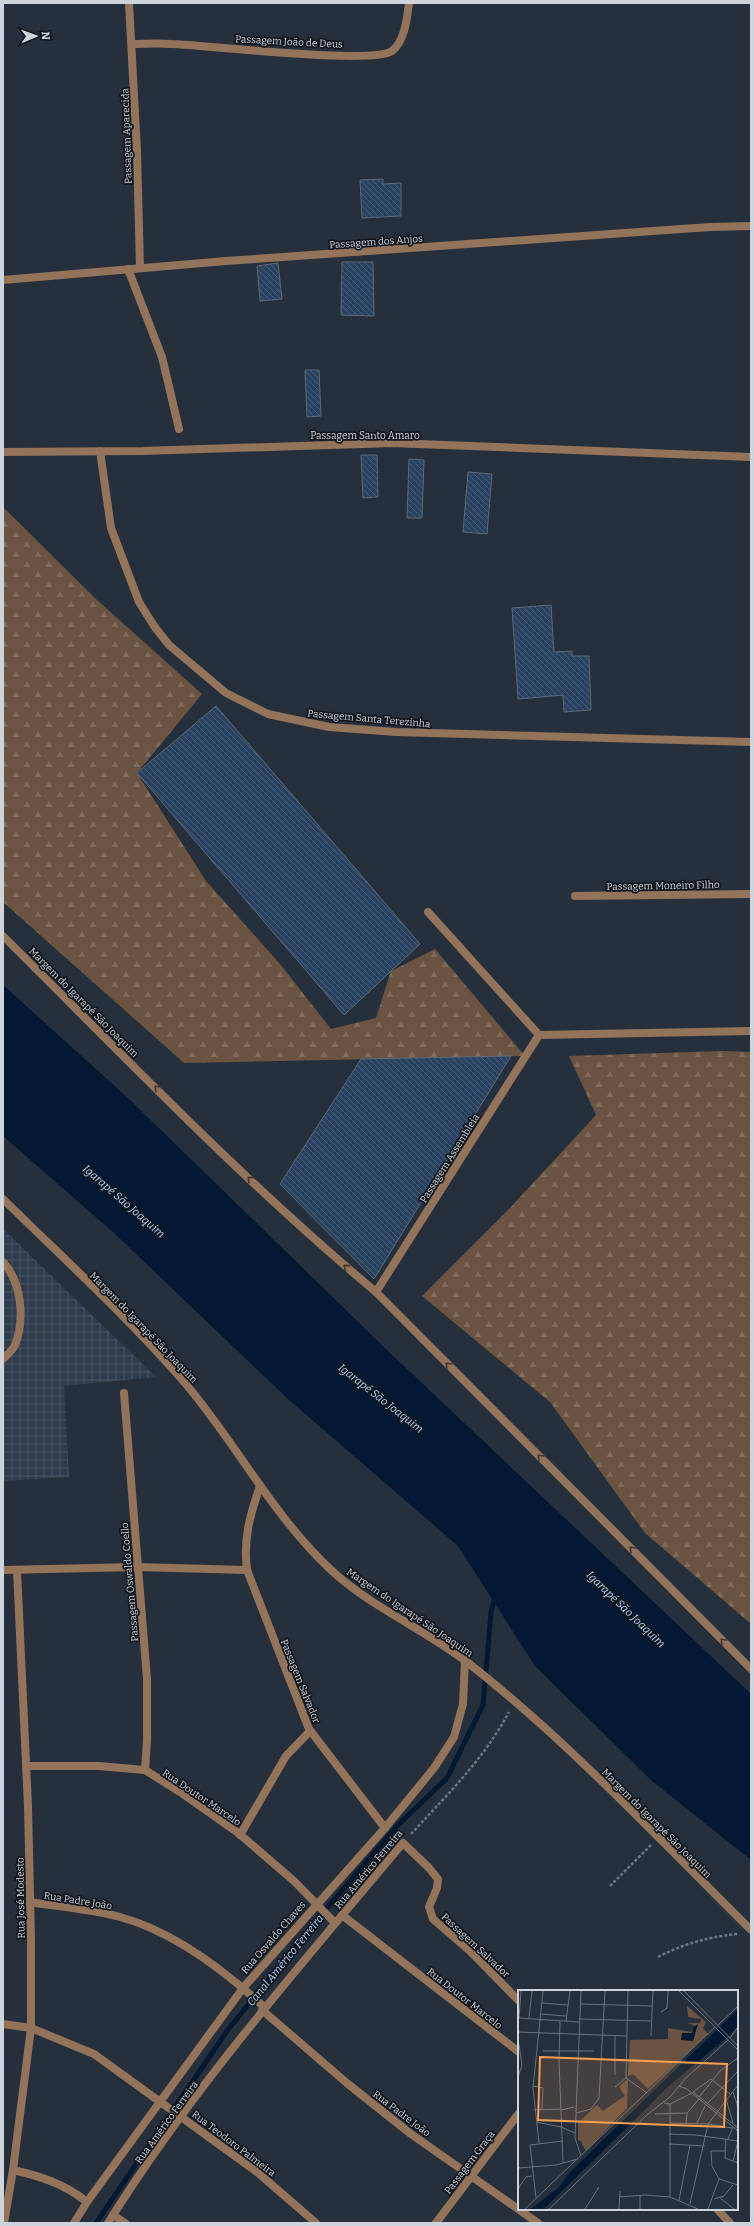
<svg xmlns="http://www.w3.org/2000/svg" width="754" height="2226" font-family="Bitter,serif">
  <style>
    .industrial { fill: url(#industrial-grid) }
    .forest { fill: url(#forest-firs) }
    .water { fill: #021833 }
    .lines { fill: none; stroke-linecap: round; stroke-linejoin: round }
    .stream { stroke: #021833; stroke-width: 5 }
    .building { fill: url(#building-back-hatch); stroke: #5e6977 }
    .path { stroke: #6e7781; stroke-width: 2.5; stroke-dasharray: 3 2; stroke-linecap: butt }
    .service { stroke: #93735a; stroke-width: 8 }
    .minor { stroke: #93735a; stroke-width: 8 }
    .tertiary { stroke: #93735a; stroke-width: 8 }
    .oneway { stroke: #403732 }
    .labels { text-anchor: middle; stroke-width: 3.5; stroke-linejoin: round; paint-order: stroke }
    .street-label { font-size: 10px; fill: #cdd4dc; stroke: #13171d }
    .water-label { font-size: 11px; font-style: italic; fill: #aed2fe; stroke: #13171d }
    .inset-road { fill: none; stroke: #69727c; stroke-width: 1 }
    .view { fill: #fa9f4f; fill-opacity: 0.15; stroke: #fa9f4f; stroke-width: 2 }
    .inset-edge { fill: none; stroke: #cdd4dc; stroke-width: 2 }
  </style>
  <defs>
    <pattern id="industrial-grid" width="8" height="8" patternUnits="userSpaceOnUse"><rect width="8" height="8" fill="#2e3b4c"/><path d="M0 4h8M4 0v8" fill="none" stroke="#4b5665"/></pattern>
    <pattern id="forest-firs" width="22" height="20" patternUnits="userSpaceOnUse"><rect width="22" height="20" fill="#6a5341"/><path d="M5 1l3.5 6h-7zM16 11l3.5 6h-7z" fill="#7e6b5c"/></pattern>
    <pattern id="building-back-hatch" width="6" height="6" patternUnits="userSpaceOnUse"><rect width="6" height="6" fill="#294260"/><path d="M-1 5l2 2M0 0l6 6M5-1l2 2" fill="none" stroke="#475c76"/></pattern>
  </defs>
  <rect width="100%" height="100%" fill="#26303c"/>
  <!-- industrial -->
  <polygon class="industrial" points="3,1229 156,1377 64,1386 69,1477 3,1481"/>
  <!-- forest -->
  <g class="forest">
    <polygon points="3,507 97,600 202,694 137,773 206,881 280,964 331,1029 376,1018 391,971 435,949 525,1056 184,1063 3,902"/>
    <polygon points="721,1051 751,1052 751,1624 645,1533 550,1402 422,1296 509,1209 596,1115 569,1056"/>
  </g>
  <!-- water -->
  <polygon class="water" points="3,985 128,1098 388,1351 751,1694 751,1860 652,1781 535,1666 458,1546 288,1399 114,1233 3,1136"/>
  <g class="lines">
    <!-- stream -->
    <polyline class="stream" points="96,2223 227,2031 309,1929 397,1826 447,1778 483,1705 491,1613 495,1596"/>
  </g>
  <!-- building -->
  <g class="building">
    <polygon points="383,179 383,184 401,183 401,216 362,218 360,180"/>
    <polygon points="342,262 373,262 374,316 341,315"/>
    <polygon points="278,263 282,299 260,301 257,266"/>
    <polygon points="305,370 319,370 321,416 307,417"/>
    <polygon points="361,455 377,455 378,497 363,498"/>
    <polygon points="409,459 424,460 422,518 407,518"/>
    <polygon points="468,472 492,474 487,534 463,532"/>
    <polygon points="551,605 554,652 572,651 572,656 589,656 591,710 564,712 563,695 518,699 512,608"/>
    <polygon points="216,706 420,944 344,1015 137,773"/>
    <polygon points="511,1056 374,1279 280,1184 361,1059"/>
  </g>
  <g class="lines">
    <!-- path -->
    <g class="path">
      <path d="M411 1834C447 1795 484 1759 509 1712"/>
      <polyline points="610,1886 651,1845"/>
      <path d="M658 1957C683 1944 708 1937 737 1934"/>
    </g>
    <!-- service -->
    <path class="service" d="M3 1262C22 1283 25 1320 15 1345 13 1350 7 1355 3 1359"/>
    <!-- minor -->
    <g class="minor">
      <polyline points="129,3 137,151 140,268"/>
      <path d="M132 44C145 44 159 43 172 44 206 45 373 65 392 51 405 41 407 18 409 3"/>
      <polyline points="128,269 162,357 179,429"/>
      <polyline points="3,280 226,261 710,227 751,226"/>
      <polyline points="100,451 111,528 139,602 154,626 169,645 226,693 268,714 329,727 396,732 751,742"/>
      <polyline points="3,452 142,451 392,443 751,457"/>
      <polyline points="575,896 751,894"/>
      <polyline points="428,912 539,1035"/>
      <polyline points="376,1292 539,1035 751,1031"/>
      <polyline points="124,1393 147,1679 147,1740 145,1770"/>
      <path d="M260 1486C250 1515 243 1539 247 1570L309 1729 385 1828"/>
      <polyline points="3,1570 137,1567 247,1570"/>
      <polyline points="26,1766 99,1766 145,1770 180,1792 237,1832 294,1881 335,1923"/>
      <polyline points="240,1835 286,1756 310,1731"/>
      <path d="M30 1902C60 1907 91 1909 120 1917 172 1931 225 1971 264 2007"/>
      <polyline points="342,1915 519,2052"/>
      <polyline points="262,2010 348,2084 411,2134 538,2223"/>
      <polyline points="3,2024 31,2028 94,2054 257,2172 316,2223"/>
      <path d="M13 2170C40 2176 65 2184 87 2202"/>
      <polyline points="717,2209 730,2223"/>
      <polyline points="113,2215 125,2223"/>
      <polyline points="4,2223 13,2170 31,2028 31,1941 28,1806 17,1570"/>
      <polyline points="74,2223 87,2202 243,1988 385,1828 434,1768 454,1737 463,1704 465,1660"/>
      <path d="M108 2223C193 2087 300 1966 403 1843L429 1868 438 1879 437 1888 429 1907 433 1919 470 1951 519 2001"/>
      <polyline points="436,2223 519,2113"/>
    </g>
    <!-- tertiary -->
    <g class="tertiary">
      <path d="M3 936C125 1057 244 1182 376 1292L751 1669"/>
      <path d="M3 1199C64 1259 129 1318 185 1383 236 1443 273 1516 331 1570 371 1607 424 1629 467 1662 569 1742 659 1839 751 1930"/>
    </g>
  </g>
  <!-- one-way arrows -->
  <defs><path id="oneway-chevron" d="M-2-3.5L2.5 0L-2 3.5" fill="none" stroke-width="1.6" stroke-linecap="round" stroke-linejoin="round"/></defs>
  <g class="oneway">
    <use href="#oneway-chevron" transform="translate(157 1088) rotate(-135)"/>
    <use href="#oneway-chevron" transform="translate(250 1179) rotate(-137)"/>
    <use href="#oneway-chevron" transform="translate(346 1267) rotate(-140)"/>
    <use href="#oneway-chevron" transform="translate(448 1365) rotate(-135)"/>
    <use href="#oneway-chevron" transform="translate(540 1457) rotate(-135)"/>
    <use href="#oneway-chevron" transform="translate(632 1549) rotate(-135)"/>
    <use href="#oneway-chevron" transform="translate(723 1641) rotate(-135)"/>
  </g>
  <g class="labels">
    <!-- street labels -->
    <g class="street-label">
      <text transform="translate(289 41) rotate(3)" y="4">Passagem João de Deus</text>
      <text transform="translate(126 136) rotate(-92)" y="4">Passagem Aparecida</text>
      <text transform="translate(376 241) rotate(-4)" y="4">Passagem dos Anjos</text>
      <text x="365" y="439">Passagem Santo Amaro</text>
      <text transform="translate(369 718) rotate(5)" y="4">Passagem Santa Terezinha</text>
      <text transform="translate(663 885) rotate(-1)" y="4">Passagem Moneiro Filho</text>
      <text transform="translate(84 1002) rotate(45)" y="4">Margem do Igarapé São Joaquim</text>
      <text transform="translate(449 1158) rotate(-58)" y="4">Passagem Assembleia</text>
      <text transform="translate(144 1327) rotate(46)" y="4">Margem do Igarapé São Joaquim</text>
      <text transform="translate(129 1582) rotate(-95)" y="4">Passagem Oswaldo Coello</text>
      <text transform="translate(410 1612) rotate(34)" y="4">Margem do Igarapé São Joaquim</text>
      <text transform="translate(301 1681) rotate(68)" y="4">Passagem Salvador</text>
      <text transform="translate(202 1797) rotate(34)" y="4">Rua Doutor Marcelo</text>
      <text transform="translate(657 1823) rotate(45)" y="4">Margem do Igarapé São Joaquim</text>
      <text transform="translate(368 1869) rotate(-50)" y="4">Rua Américo Ferreira</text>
      <text transform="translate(20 1898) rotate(-91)" y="4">Rua José Modesto</text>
      <text transform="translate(78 1900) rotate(9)" y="4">Rua Padre João</text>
      <text transform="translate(273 1937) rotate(-49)" y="4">Rua Osvaldo Chaves</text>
      <text transform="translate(476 1945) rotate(43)" y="4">Passagem Salvador</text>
      <text transform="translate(465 1998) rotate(38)" y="4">Rua Doutor Marcelo</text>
      <text transform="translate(402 2113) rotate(37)" y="4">Rua Padre João</text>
      <text transform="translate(166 2122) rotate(-54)" y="4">Rua Américo Ferreira</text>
      <text transform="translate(234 2143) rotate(37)" y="4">Rua Teodoro Palmeira</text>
      <text transform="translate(469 2162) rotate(-53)" y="4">Passagem Graça</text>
    </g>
    <!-- water labels -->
    <g class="water-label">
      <text transform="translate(124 1201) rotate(41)" y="4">Igarapé São Joaquim</text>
      <text transform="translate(381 1398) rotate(38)" y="4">Igarapé São Joaquim</text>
      <text transform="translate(626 1609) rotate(44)" y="4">Igarapé São Joaquim</text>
      <text transform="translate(285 1960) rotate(-51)" y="4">Canal Américo Ferreira</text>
    </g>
  </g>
  <!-- overview -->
  <g transform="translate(518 1990)">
    <rect width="220" height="220" fill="#26303c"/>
    <path d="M169 16 188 32 185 38 190 44 130 99 115 84 110 86 112 50 150 49V38L173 42 176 35 169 33H182L183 29 170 27ZM110 89 109 118 68 161 62 150 60 151V133L79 115 85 121 107 106 101 97Z" fill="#6a5341"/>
    <path d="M220 19V36L213 44 151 96 30 215 25 219H13L40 198 52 182ZM180 34 175 51 163 50 164 43H174L175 37Z" fill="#021833"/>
    <path class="inset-road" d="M63 1 57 148 63 166M110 1 108 88 129 103M161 1 220 60M166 1 220 56M24 13 50 15M62 14 134 16M143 22 149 18 150 1M22 24 48 26M0 28 61 32M1 28 3 1M11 28 14 1M61 29 133 31M42 31 41 71 45 172M48 31 52 1M200 35 220 16M0 42 109 46M133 46 135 1M0 48 4 75 0 88M212 48 220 37M25 61H76M97 85V46M15 96 25 98 24 119M161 96 169 99 220 141M97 97 108 88M215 102 220 117M212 104 193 89 175 102 220 138M181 107 203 80 220 68M208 109 215 133M146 113 152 114 174 103M189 114 220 81M16 120 43 119M43 120 56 117M58 123 73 119 81 108 87 1M137 124 169 123M18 132 43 137 57 143M151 133 190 134 214 138M168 133 169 123 181 109M179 133 187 116M151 144 178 145 220 151M208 149 207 168 220 173M210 149 215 137M21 153 15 98 25 1M151 154 187 156M207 161H193L194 176 201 189 220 195M215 171 220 151M0 178 38 175 60 169M0 199 8 187 14 186M122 205V219M101 207 127 205 152 207 180 219M152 207V114M18 208 12 155 45 151M202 208 216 219M196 209 206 206 215 195M161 210 172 155M172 214 190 134 220 95M7 219 197 37M31 219 130 124 152 107 168 88 210 50M67 219 81 197M101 219 102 201M190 219 201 189"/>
    <path class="view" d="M22 67 209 74 206 137 20 130Z"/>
    <rect width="220" height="220" class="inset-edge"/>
  </g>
  <!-- border -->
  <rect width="754" height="2226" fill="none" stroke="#cdd4dc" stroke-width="8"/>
  <!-- north arrow -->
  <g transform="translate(36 36) rotate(88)" stroke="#13171d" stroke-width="3" paint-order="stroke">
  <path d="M0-3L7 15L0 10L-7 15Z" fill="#cdd4dc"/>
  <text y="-6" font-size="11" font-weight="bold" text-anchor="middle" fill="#cdd4dc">N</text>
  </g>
</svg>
